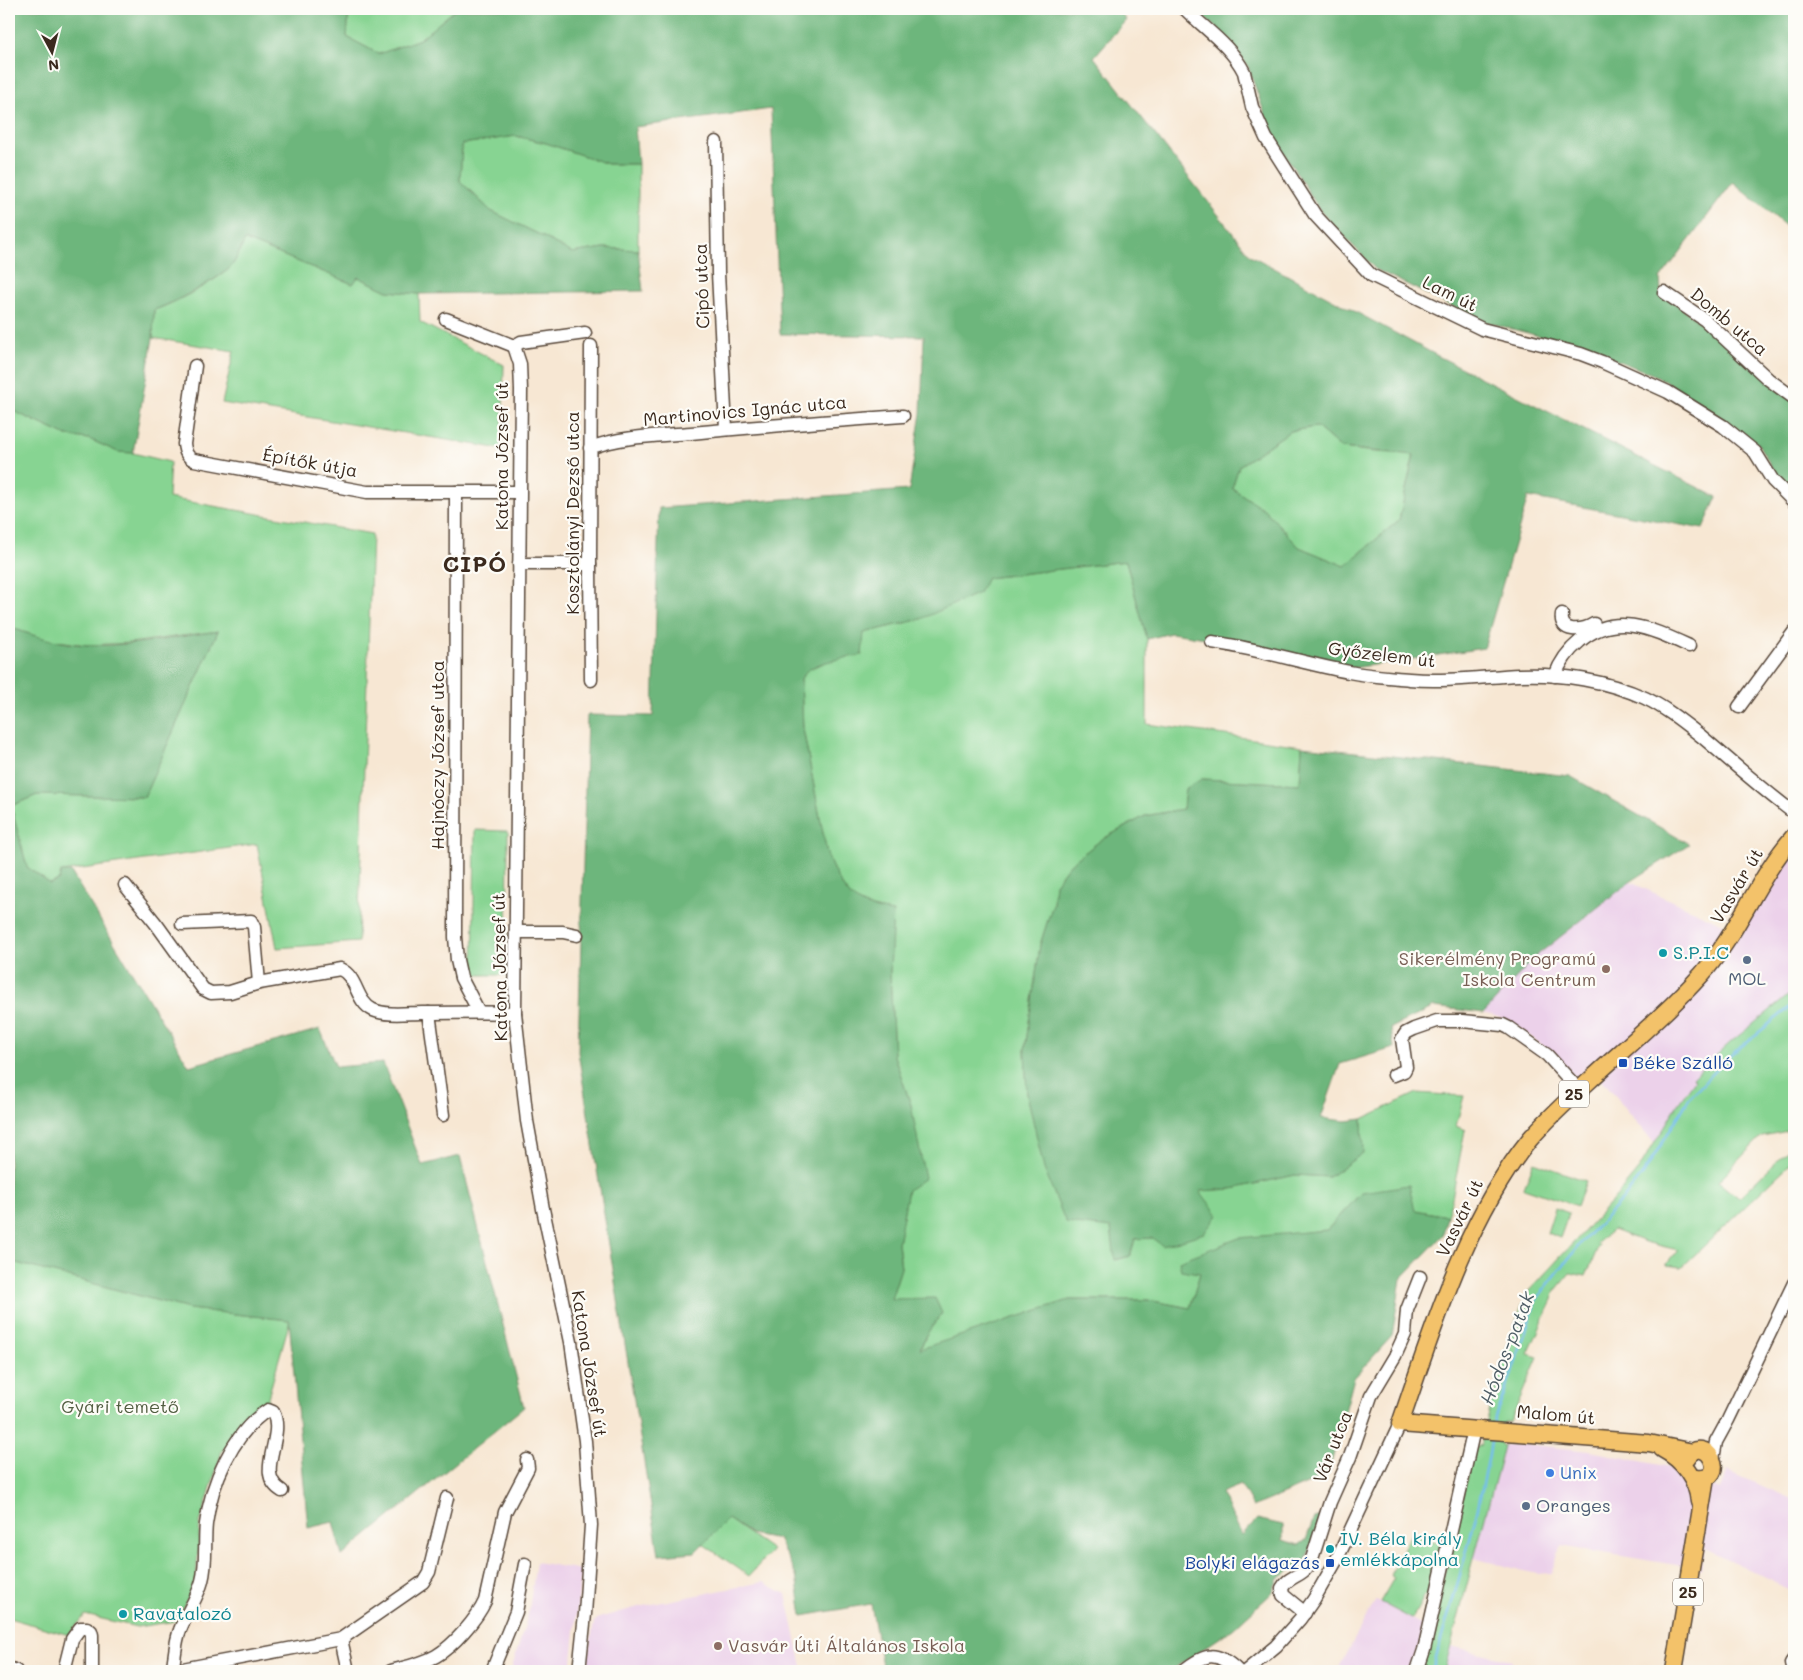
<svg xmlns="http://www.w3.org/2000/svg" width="1803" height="1680" font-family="Mali,sans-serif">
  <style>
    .built { fill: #ecd1ea }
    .green { fill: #87d492; stroke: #617f58 }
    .forest { fill: #6db67c; stroke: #54704d; fill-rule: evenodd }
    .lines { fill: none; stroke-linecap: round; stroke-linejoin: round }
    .stream { stroke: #75beed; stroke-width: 2.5 }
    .minor-casing { stroke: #574639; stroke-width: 15 }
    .major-casing { stroke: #574639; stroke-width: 19 }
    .minor { stroke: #fff; stroke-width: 12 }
    .major { stroke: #f3c26a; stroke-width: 16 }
    .culture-dot { fill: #0f9aa8; stroke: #fdfcf7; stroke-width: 2 }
    .service-dot { fill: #5c6f8a; stroke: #fdfcf7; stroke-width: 2 }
    .education-dot { fill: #8d6e63; stroke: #fdfcf7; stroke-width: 2 }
    .transit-dot { fill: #1a4fb4; stroke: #fdfcf7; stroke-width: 2 }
    .shop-dot { fill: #3f7fe0; stroke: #fdfcf7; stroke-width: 2 }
    .labels { text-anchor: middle; stroke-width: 4.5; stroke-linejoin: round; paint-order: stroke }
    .shield { fill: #fdfcf7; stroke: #75695f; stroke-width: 1 }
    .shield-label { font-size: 16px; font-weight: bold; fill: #3b2a1e }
    .street-label { font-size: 18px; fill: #3b2a1e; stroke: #fdfcf7 }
    .culture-label { font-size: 18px; fill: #0d838f; stroke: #fdfcf7; text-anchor: start }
    .education-label { font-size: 18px; fill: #785e54; stroke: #fdfcf7; text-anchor: end }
    .service-label { font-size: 18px; fill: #4e5e75; stroke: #fdfcf7 }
    .transit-label { font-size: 18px; fill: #164399; stroke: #fdfcf7; text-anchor: start }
    .park-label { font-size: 18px; fill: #525d41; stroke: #fdfcf7 }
    .shop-label { font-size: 18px; fill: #366cbe; stroke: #fdfcf7; text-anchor: start }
    .water-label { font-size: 19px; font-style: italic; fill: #4f5e66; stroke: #fdfcf7 }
    .district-label { font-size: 22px; font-weight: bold; letter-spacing: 1px; fill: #3b2a1e; stroke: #fdfcf7 }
  </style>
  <rect width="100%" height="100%" fill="#fdfcf7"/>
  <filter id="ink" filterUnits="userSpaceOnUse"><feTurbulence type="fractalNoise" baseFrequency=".02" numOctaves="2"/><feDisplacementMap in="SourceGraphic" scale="10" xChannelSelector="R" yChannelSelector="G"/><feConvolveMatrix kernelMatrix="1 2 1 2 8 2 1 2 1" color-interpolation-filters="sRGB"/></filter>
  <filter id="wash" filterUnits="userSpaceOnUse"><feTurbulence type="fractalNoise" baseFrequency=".0096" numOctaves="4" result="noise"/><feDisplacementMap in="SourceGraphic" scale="20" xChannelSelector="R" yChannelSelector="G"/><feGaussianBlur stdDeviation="1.12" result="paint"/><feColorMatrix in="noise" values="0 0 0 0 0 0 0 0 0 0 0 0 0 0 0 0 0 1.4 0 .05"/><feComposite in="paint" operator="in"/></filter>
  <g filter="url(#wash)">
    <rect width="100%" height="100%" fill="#f7e7d3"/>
    <!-- built -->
    <g class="built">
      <polygon points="1790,852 1794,856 1794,991 1731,1042 1693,1077 1695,1080 1678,1104 1654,1143 1601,1078 1587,1090 1550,1051 1508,1020 1484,1013 1536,956 1630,882 1736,930"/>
      <polygon points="1522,1444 1590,1451 1665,1466 1720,1489 1728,1471 1794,1500 1794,1592 1705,1548 1701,1569 1561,1546 1551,1573 1537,1574 1473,1558 1504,1446"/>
      <polygon points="536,1562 581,1570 571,1671 511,1671 529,1611"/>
      <polygon points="763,1582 786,1594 803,1671 586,1671 594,1622 599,1618 638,1607"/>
      <polygon points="1376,1600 1424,1626 1420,1645 1408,1671 1337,1671"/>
      <polygon points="1450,1646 1512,1660 1509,1671 1444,1671"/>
    </g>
    <!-- green -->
    <g class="green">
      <polygon points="349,9 456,9 420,39 379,54 347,37"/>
      <polygon points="516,136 546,143 608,164 638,164 638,250 604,248 572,253 540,235 491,211 460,181 462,144"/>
      <path d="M245 240 353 284 358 277 388 291 419 294 420 322 504 365 502 449 222 403 234 351 153 338 154 310C172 305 217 280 230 268 236 261 241 248 245 240Z"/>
      <polygon points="9,409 67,436 89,439 118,452 133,453 170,462 168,498 372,534 358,942 277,948 257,844 61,872 59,880 50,884 27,867 11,806 37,795 144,797 218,631 130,643 87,645 44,639 9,627"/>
      <polygon points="1317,427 1341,448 1375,452 1414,454 1399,520 1345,566 1299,547 1265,510 1232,488 1239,466 1290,431"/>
      <path d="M1126 561 1147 639V724L1302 746 1300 784 1202 779 1185 789 1183 809 1145 816 1101 840 1069 865 1055 884 1053 904 1040 945 1025 1050 1027 1094 1045 1169 1111 1228 1116 1260 1130 1256 1135 1239 1152 1238 1200 1191 1232 1189 1295 1175 1329 1177 1362 1153V1119L1417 1093 1464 1096 1456 1126 1465 1130 1452 1198 1447 1216 1415 1210 1362 1192 1327 1230 1289 1234 1200 1273 1190 1308 1148 1300H1069L920 1350 926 1335 942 1313 891 1299 901 1268 898 1243 908 1189 911 1105 894 1056 890 972 892 912C881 910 865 908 855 900 842 890 832 869 827 854L803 729 801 679 803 673 808 669 824 663 864 633 921 619 987 578Z"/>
      <polygon points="475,830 508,831 507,975 473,975"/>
      <polygon points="1794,991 1794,1132 1793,1130 1762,1136 1718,1181 1739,1198 1794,1144 1794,1160 1682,1267 1666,1265 1678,1250 1645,1242 1613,1230 1596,1244 1599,1245 1586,1276 1570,1273 1555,1291 1550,1305 1528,1354 1538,1357 1510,1422 1504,1422 1501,1445 1504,1446 1444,1671 1421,1671 1474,1447 1481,1445 1501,1363 1526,1294 1613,1200 1639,1169 1678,1104 1695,1080 1693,1077 1731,1042"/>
      <polygon points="1534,1162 1586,1181 1577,1206 1524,1188"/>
      <polygon points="1555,1208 1569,1213 1560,1238 1547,1233"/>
      <polygon points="9,1261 189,1309 290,1320 267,1401 222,1451 200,1523 196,1581 176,1621 137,1627 85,1615 69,1635 9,1618"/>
      <polygon points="728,1519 772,1550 749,1576 703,1544"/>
      <polygon points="1412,1533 1442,1544 1430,1597 1425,1595 1412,1619 1380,1602 1394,1578 1390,1575"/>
    </g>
    <!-- forest -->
    <g class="forest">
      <path d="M9 9H349L347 37 379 54 420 39 456 9H1118L1126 20 1094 57 1250 255 1436 355 1717 497 1703 529 1528 497 1484 648 1353 668 1220 640 1171 633 1147 639 1126 561 987 578 979 593 921 619 864 633 862 655C846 658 806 662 801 679L803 729 827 854C832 869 842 890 855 900 865 908 881 910 893 912L890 972 894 1056 911 1105 925 1178 908 1190 898 1243 901 1268 891 1299 935 1298 942 1313 926 1335 920 1349 1069 1300H1148L1190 1308 1200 1273 1181 1270 1179 1261 1239 1238 1327 1230 1362 1192 1409 1185 1415 1210 1447 1216 1443 1235 1401 1279 1392 1336 1354 1378 1328 1475 1253 1507 1241 1485 1221 1493 1242 1535 1257 1519 1283 1525V1540L1299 1545 1306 1540 1314 1518 1321 1516 1306 1560 1278 1579 1272 1593 1233 1629 1170 1671H1132V1669L1119 1671H883L871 1604 802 1616 796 1575 778 1539 751 1534 728 1519 695 1552 659 1555 578 1052 587 715 653 716 659 508 909 490 921 413 924 336 780 334 771 109 635 127 638 164H608L546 143 516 136 462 144 460 181 491 211 540 235 572 253 604 248 638 250 643 291 419 294 388 291 358 277 353 284 245 240C241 248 236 261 230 268 216 280 172 304 154 310L153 338 133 453 118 452 89 439 67 436 9 409ZM1317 427 1341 448 1414 455 1399 520 1345 566 1299 547 1265 510 1232 488 1239 466 1290 431Z"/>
      <polygon points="1194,9 1794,9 1794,233 1733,182 1660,279 1661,292 1794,395 1794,494 1777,476 1758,444 1657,376 1588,349 1482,321 1375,269 1321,212 1272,134 1248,67 1230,40"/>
      <path d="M9 627C34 636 60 644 88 645 131 647 175 637 218 631L144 797 37 795 11 806 27 867 50 884 59 880 61 872H71L189 1066 320 1029 336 1067 383 1063 422 1165 460 1156 524 1407 342 1556 333 1522 308 1528 289 1320 189 1309 9 1261Z"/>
      <polygon points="1302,746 1570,776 1689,844 1630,882 1536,956 1484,1013 1434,1007 1391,1028 1394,1048 1340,1064 1321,1118 1346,1121 1362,1119 1363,1153 1329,1177 1295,1175 1232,1189 1200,1191 1218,1215 1204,1233 1163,1246 1152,1238 1135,1239 1130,1256 1115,1260 1111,1228 1066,1223 1044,1169 1027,1094 1025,1050 1040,945 1053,904 1055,884 1069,865 1101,840 1145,816 1183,809 1185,789 1202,779 1300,784"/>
    </g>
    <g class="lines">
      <!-- stream -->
      <g class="stream">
        <polyline points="1494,1426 1495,1417 1512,1373 1536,1300 1580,1244 1623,1199 1643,1174 1690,1097 1733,1053 1794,1004"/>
        <path d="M1432 1671C1454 1594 1480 1516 1492 1436"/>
      </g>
    </g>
  </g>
  <g filter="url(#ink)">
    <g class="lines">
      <!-- minor casing -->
      <g class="minor-casing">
        <g id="minor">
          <path d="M1185 9C1205 29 1231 46 1244 72L1252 107 1266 138 1315 215 1371 275 1482 329 1581 354 1602 362 1668 392 1723 426 1755 452 1773 481 1794 502"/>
          <polyline points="716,142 718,273 726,429"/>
          <polyline points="1664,292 1705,320 1768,379 1794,398"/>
          <polyline points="446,319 514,346 521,342 585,333"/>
          <polyline points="514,346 520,364 521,390 515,1013 527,1121 543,1209 571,1342 585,1441 591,1525 585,1614 579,1671"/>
          <polyline points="591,346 590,564 591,680"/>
          <path d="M195 366 184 444C185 452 187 457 194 460L367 492H519"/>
          <path d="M590 448C622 436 657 436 691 433 762 426 832 421 903 416"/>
          <polyline points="456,492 455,937 457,960 461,978 479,1012"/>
          <polyline points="519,564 590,564"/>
          <path d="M1562 614C1559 634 1582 631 1594 624"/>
          <path d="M1212 642C1258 649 1303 663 1349 672 1369 676 1389 677 1409 679 1446 682 1482 677 1519 675 1561 673 1607 681 1645 698 1666 708 1683 722 1701 736 1732 762 1762 789 1794 813"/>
          <path d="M1555 676C1560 662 1569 650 1580 641 1615 611 1652 629 1689 646"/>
          <polyline points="1739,707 1794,632"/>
          <path d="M125 885 157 925 203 989 211 993 230 992 259 983 340 969C358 977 355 1001 373 1010 387 1016 407 1013 423 1013 453 1013 484 1012 515 1013"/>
          <polyline points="182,924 251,921 254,927 259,983"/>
          <polyline points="516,932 563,932 577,935"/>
          <polyline points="429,1013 443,1115"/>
          <polyline points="1394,1075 1404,1071 1406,1067 1402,1039 1406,1033 1414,1029 1437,1021 1462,1021 1503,1025 1509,1028 1547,1055 1579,1090"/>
          <polyline points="1713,1459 1716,1442 1728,1420 1794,1283"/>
          <path d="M1305 1613 1283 1595 1282 1588C1289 1575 1302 1578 1311 1562L1330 1502 1350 1457 1371 1396 1395 1356 1405 1334 1407 1310 1420 1277"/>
          <polyline points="341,1639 348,1671"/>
          <polyline points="9,1668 16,1671"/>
          <polyline points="64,1671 72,1639 80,1628 87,1628 91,1631 92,1635 92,1671"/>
          <path d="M172 1671C175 1658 175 1642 180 1630 186 1614 198 1597 202 1581 207 1563 204 1543 206 1524 211 1484 233 1432 268 1410L273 1412C286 1437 253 1474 282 1491"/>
          <polyline points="172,1671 341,1639 423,1582 429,1572 447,1498"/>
          <path d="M391 1671C406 1667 422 1664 436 1656 453 1646 477 1619 485 1601L505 1512 528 1468 527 1460"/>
          <polyline points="492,1671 516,1612 525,1564"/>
          <path d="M1183 1671C1206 1652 1217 1651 1238 1671"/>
          <polyline points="1246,1671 1276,1646 1300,1619 1314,1599 1337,1559 1400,1424"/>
          <polyline points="1417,1671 1424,1650 1474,1429"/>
          <polyline points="1793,1671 1791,1664 1794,1660"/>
        </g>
      </g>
      <!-- major casing -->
      <g class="major-casing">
        <g id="major">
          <path d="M1662 1449C1683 1460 1697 1479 1699 1502"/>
          <path d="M1693 1452 1649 1443 1400 1424C1433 1329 1466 1218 1530 1139 1548 1118 1569 1099 1589 1081 1627 1046 1667 1013 1702 974 1739 932 1757 878 1794 836"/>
          <path d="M1687 1459C1705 1429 1732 1482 1696 1478"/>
          <polyline points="1674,1671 1706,1478"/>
        </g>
      </g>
      <!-- minor -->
      <use href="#minor" class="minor"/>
      <!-- major -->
      <use href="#major" class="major"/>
    </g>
  </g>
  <!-- markers -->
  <g class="culture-dot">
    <circle cx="1663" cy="953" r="5"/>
    <circle cx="1330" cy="1549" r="5"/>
    <circle cx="123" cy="1614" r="5"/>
  </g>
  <g class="service-dot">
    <circle cx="1747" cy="960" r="5"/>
    <circle cx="1526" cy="1506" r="5"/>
  </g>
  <g class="education-dot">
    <circle cx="1606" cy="969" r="5"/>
    <circle cx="718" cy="1646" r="5"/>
  </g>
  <g class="transit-dot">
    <rect x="1618" y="1058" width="10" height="10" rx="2.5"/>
    <rect x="1325" y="1558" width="10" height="10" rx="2.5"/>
  </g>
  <circle class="shop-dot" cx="1550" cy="1473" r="5"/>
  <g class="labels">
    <!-- shield labels -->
    <g class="shield">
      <rect x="1559" y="1080.5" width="30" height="27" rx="4"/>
      <rect x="1673" y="1578.5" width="30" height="27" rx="4"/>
    </g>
    <g class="shield-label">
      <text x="1574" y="1100">25</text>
      <text x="1688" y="1598">25</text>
    </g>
    <!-- street labels -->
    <g class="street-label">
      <text transform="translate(702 286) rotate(-92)" y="6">Cipó utca</text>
      <text transform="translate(1450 294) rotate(26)" y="6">Lam út</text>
      <text transform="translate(1729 322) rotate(40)" y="6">Domb utca</text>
      <text transform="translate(745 411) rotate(-5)" y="6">Martinovics Ignác utca</text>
      <text transform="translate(502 456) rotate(-90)" y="6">Katona József út</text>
      <text transform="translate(310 463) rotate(10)" y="6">Építők útja</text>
      <text transform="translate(573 513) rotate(-90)" y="6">Kosztolányi Dezső utca</text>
      <text transform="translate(1382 655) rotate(7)" y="6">Győzelem út</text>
      <text transform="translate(438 755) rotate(-90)" y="6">Hajnóczy József utca</text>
      <text transform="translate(1737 886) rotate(-59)" y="6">Vasvár út</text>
      <text transform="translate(500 967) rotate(-91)" y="6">Katona József út</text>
      <text transform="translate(1460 1218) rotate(-64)" y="6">Vasvár út</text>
      <text transform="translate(589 1364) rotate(81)" y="6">Katona József út</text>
      <text transform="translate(1556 1415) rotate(5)" y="6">Malom út</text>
      <text transform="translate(1333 1447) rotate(-68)" y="6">Vár utca</text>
    </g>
    <!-- culture labels -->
    <g class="culture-label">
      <text x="1673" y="959">S.P.I.C</text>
      <text x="1340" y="1545">IV. Béla király<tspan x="1340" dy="21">emlékkápolna</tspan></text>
      <text x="133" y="1620">Ravatalozó</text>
    </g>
    <!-- education labels -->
    <g class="education-label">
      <text x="1596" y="965">Sikerélmény Programú<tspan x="1596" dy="21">Iskola Centrum</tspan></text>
      <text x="728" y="1652" text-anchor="start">Vasvár Úti Általános Iskola</text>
    </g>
    <!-- service labels -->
    <g class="service-label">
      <text x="1747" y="985">MOL</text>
      <text x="1536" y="1512" text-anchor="start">Oranges</text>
    </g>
    <!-- transit labels -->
    <g class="transit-label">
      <text x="1633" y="1069">Béke Szálló</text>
      <text x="1320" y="1569" text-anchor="end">Bolyki elágazás</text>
    </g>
    <!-- park labels -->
    <g class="park-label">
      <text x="120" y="1413">Gyári temető</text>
    </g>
    <!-- shop labels -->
    <g class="shop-label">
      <text x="1560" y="1479">Unix</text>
    </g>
    <!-- water labels -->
    <g class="water-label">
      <text transform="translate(1507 1348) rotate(-69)" y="7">Hódos-patak</text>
    </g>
    <!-- district labels -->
    <g class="district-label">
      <text x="475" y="572">CIPÓ</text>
    </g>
  </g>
  <!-- margin -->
  <rect width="1803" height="1680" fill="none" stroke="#fdfcf7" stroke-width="30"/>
  <!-- north arrow -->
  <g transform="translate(52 52) rotate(173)" stroke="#fdfcf7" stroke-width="4" paint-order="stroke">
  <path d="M0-4L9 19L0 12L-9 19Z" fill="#3b2a1e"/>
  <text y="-8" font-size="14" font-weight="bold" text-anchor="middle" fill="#3b2a1e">N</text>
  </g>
</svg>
